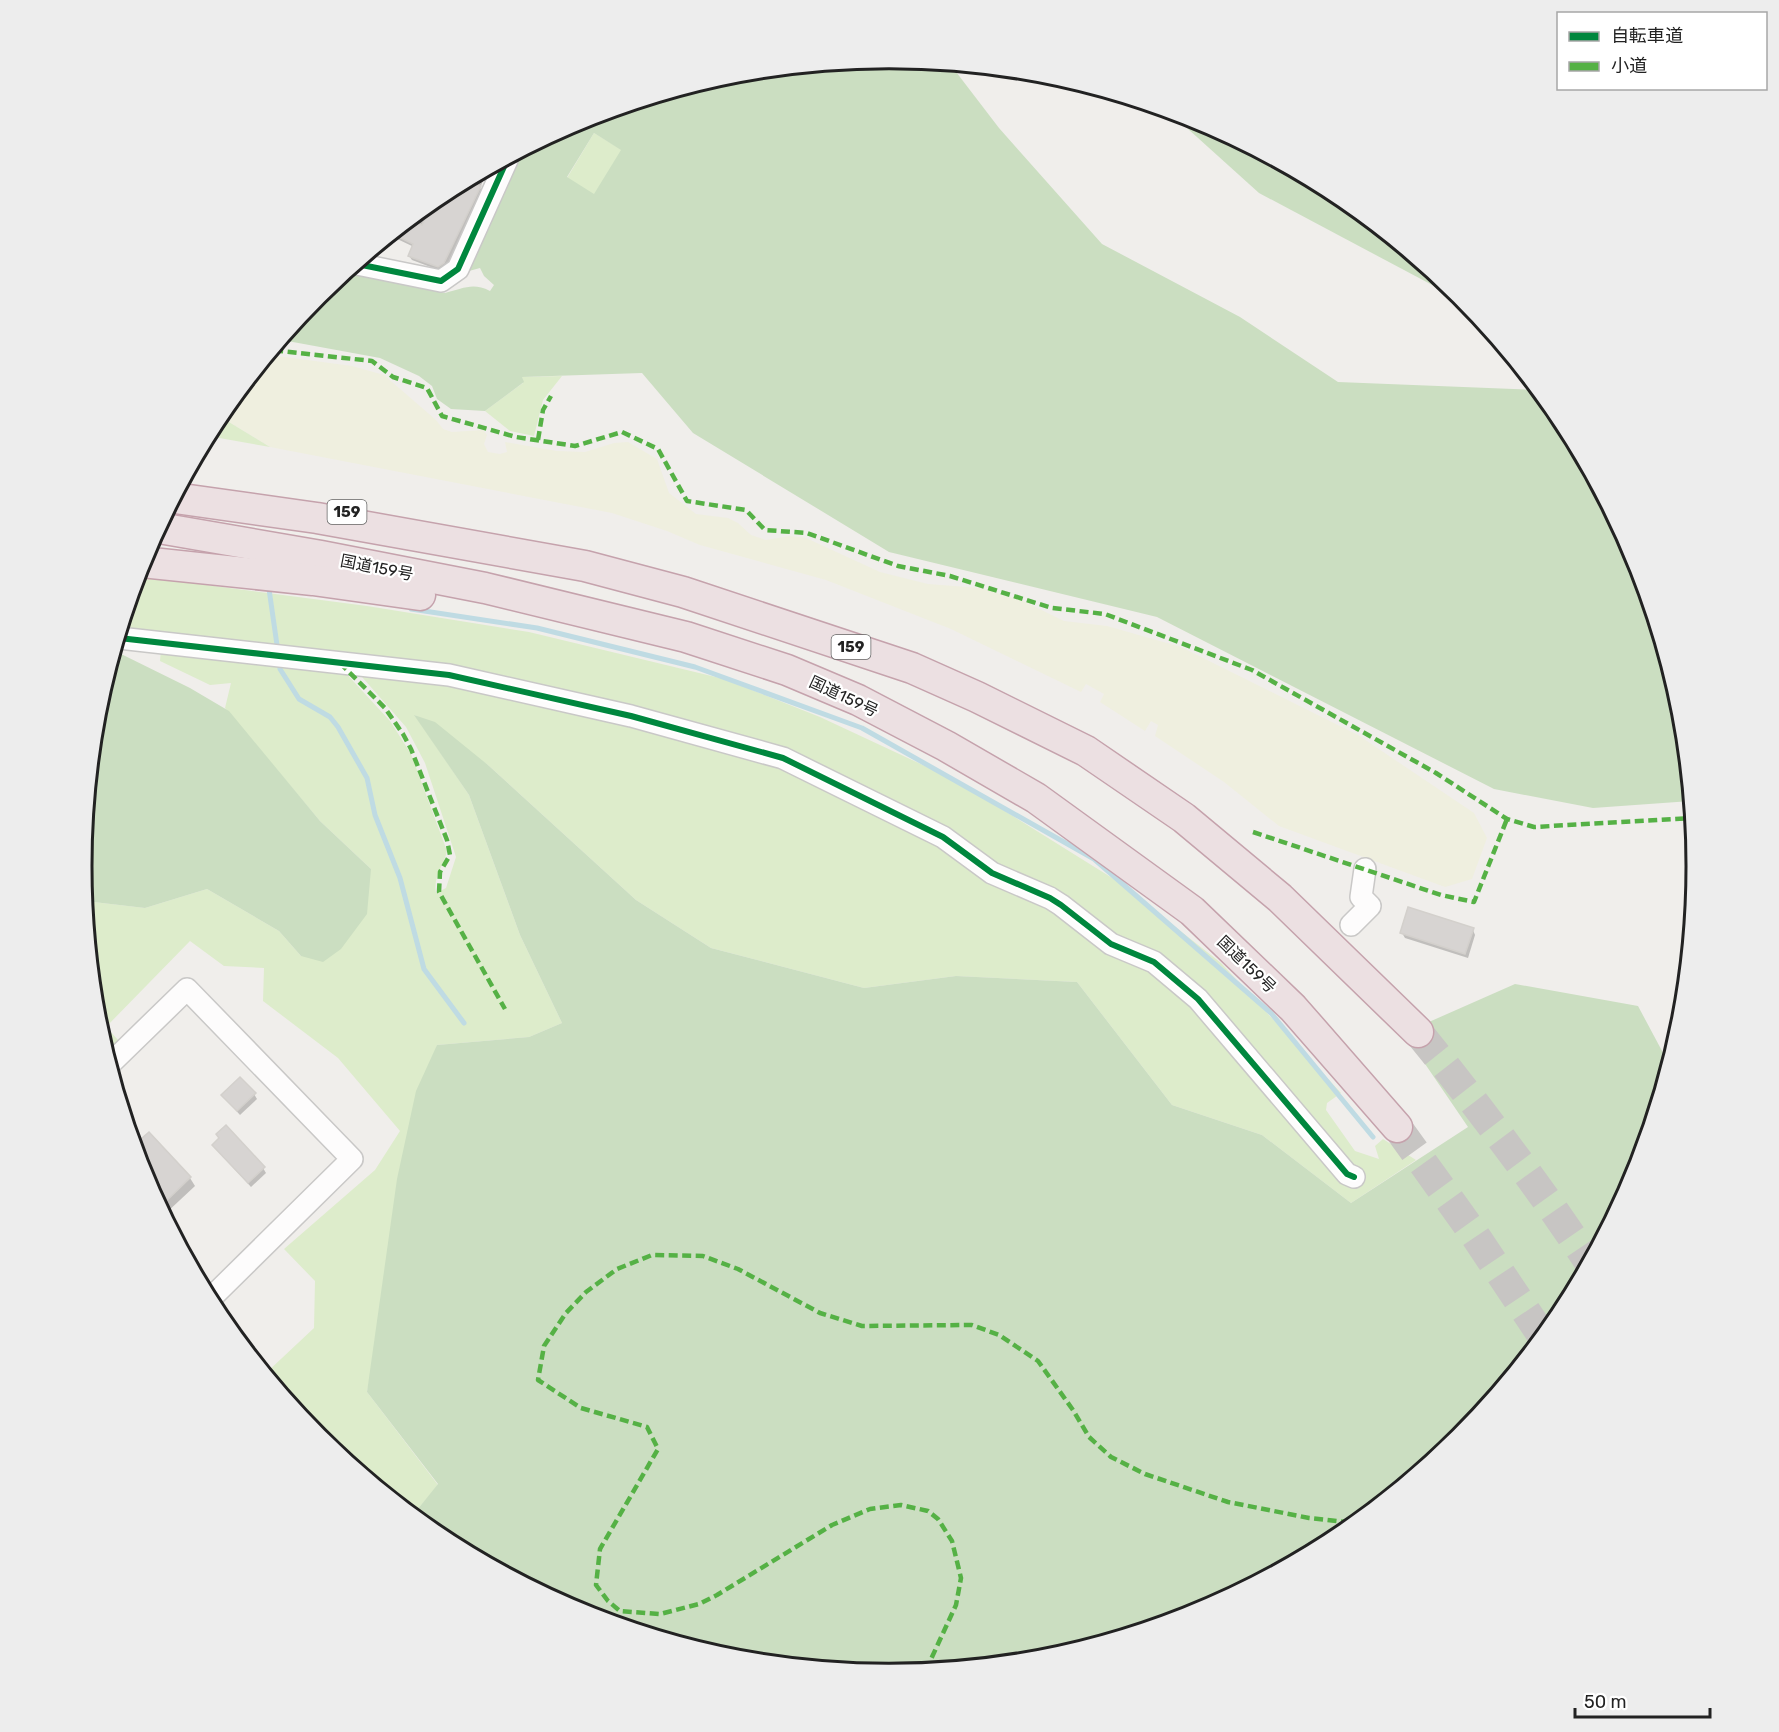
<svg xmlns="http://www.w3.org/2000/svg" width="1779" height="1732" font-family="Rubik,'Noto Sans JP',sans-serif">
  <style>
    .farmland { fill: #efefdf }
    .grass { fill: #ddeccb }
    .forest { fill: #cbdec1; fill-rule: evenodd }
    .shadow { fill: #0003 }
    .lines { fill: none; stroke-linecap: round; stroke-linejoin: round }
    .stream { stroke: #bfdbe3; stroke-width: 5 }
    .building { fill: #d7d4d2; stroke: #d3d0cc; stroke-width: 1.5 }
    .highway-tunnel { stroke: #c7c5c3; stroke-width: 30; stroke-dasharray: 30 15; stroke-linecap: butt }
    .minor-casing { stroke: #c9c8c7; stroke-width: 24 }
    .highway-casing { stroke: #c5a2ac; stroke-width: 33 }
    .minor { stroke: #fdfcfc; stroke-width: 21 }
    .highway { stroke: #ece0e2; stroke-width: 30 }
    .quiet { stroke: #55b145; stroke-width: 4.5; stroke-dasharray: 9 4.5; stroke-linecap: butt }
    .cycleway-casing { stroke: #fff; stroke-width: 10 }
    .cycleway { stroke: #00873e; stroke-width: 6 }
    .labels { text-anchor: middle; stroke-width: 4.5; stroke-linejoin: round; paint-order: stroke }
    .shield { fill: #fff; stroke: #646464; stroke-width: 1.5 }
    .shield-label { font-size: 15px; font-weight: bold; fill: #222 }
    .street-label { font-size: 16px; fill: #222; stroke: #fff }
    .rim { fill: none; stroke: #222; stroke-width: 3 }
  </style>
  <rect width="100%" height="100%" fill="#f0eeeb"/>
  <!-- farmland -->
  <polygon class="farmland" points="270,355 352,366 384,375 436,420 443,429 452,432 483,430 487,435 484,444 488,452 500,454 507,452 505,442 557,451 585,452 614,443 628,442 657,459 669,493 696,514 728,518 738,523 751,535 766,540 790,536 806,538 880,572 928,584 980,588 1023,601 1064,621 1107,626 1181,647 1358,735 1474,813 1487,838 1472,879 1445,887 1279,826 1224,782 1155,736 1158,725 1151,721 1145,731 1100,702 1104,694 1086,684 1081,692 951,629 826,580 700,545 667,531 612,513 270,447 219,416"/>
  <!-- grass -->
  <g class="grass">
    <polygon points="594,133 622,150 594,195 567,178"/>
    <polygon points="562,376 543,400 534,436 510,431 485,411 523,383 522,377"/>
    <polygon points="219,416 270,447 208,436"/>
    <path d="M138 576 367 606 529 632 724 679 820 717 955 780 1117 881 1221 963 1341 1093 1327 1103 1326 1110 1355 1151 1379 1159 1375 1146 1383 1139 1416 1160 1351 1203 1262 1135 1172 1105 1077 982 956 976 864 988 711 948 636 900 488 765 415 715 469 795 520 935 562 1023 529 1037 437 1045 367 1392 438 1485 413 1515 318 1437 266 1373 314 1328 315 1281 284 1249 375 1170 400 1131 338 1058 263 1001 264 968 224 966 190 941 106 1027 120 1042 107 1054 97 1023 85 901 145 908 207 889 279 931 301 956 371 869 320 821 225 708 231 683 210 685 160 661 161 649 342 669 390 721 411 754 447 851C443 867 433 877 436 893L446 888 456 857 425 763 406 727 355 669 438 679 747 754 853 799 1185 982 827 775 605 702 122 629Z"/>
  </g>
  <!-- forest -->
  <g class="forest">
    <path d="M889 59 950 64 999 128 1102 244 1240 317 1338 382 1538 390 1561 418 1636 557 1682 709 1691 801 1593 808 1494 789 1157 617 889 552 693 433 642 373 522 377 524 382 485 411 451 409 437 399 432 386 419 376 380 358 282 340 319 295 348 271 445 293C463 289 472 282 490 291L494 285 484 276 480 268 469 271 472 255 521 152 581 120 732 74ZM594 133 621 150 594 194 567 177Z"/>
    <polygon points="1167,110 1199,120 1338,195 1461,295 1468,304 1259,193"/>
    <polygon points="115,651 190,688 229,711 320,821 371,869 367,914 341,949 323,962 301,956 279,931 207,889 145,908 85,901 82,866 98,708"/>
    <polygon points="414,715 435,722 488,765 636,900 711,948 864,988 956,976 1077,982 1172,1105 1262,1135 1351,1203 1468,1127 1404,1033 1515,984 1638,1006 1669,1064 1635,1175 1561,1315 1460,1437 1338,1538 1198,1612 1047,1658 889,1673 732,1658 580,1612 441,1537 413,1515 438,1484 367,1392 397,1179 416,1091 437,1045 529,1037 562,1023 520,935 469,795"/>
  </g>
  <!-- shadow -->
  <g class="shadow">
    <polygon points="485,171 485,176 480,188 483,192 446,268 441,271 412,260 409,256 414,247 391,236 441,194"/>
    <polygon points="1473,930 1475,935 1468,958 1405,938 1402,933"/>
    <polygon points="254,1094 257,1099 240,1115 223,1096"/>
    <polygon points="149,1134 190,1178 195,1186 165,1214 143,1175"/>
    <polygon points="217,1150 263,1168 266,1173 251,1187"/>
  </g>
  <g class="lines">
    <!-- stream -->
    <g class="stream">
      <polyline points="269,589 278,652"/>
      <polyline points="411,609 537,628 695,667 862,728 1094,859 1271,1013 1373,1137"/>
      <polyline points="279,661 280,669 299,699 330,717 338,727 367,778 375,815 400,878 424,969 464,1023"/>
    </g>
  </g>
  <!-- building -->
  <g class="building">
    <polygon points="483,172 478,185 481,186 444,263 438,267 408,256 413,244 393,234 410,220 422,225 434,200 441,194"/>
    <polygon points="1408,907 1474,928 1465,954 1400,933"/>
    <polygon points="240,1077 256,1093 237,1111 221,1095"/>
    <polygon points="226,1125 265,1167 248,1183 212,1145 219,1138 216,1134"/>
    <polygon points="149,1132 191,1177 160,1207 143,1175 134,1145"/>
  </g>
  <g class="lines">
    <!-- highway-tunnel -->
    <g class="highway-tunnel">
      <path d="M1418 1032C1478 1106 1536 1182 1589 1262"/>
      <polyline points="1397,1127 1474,1234 1543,1337"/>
    </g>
    <!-- minor casing -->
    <g class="minor-casing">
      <g id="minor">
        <polyline points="357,264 441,281 458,269 507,160"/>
        <polyline points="119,638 449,675 631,716 783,758 943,837 992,873 1050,898 1061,905 1111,944 1154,962 1198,999 1347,1174 1354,1177"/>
        <polyline points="1351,925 1370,906 1361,897 1365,869"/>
        <polyline points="110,1064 187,989 352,1159 210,1299"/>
      </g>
    </g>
    <!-- highway casing -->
    <g class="highway-casing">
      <g id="highway">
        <polyline points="175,498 317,518 585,566 683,592 912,668 977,697 1086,751 1184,818 1280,898 1418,1032"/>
        <polyline points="159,528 321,556 485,588 686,637 787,670 858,700 946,746 1036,798 1192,911 1293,1008 1397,1127"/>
        <polyline points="142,562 313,580 420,595"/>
      </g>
    </g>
    <!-- minor -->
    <use href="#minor" class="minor"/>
    <!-- highway -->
    <use href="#highway" class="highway"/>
    <!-- quiet -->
    <g class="quiet">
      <polyline points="275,348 280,351 372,361 393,377 427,388 442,416 516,437 575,446 622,432 658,449 687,501 746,510 765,530 807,533 898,566 950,576 1052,608 1105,614 1252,670 1436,773 1507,819 1534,827 1692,818"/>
      <polyline points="538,440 543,410 551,396"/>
      <polyline points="340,663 385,708 403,734 411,749 447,840 450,855 440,872 439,892 505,1009"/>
      <polyline points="1253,832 1441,895 1474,902 1507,819"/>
      <polyline points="926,1670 956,1605 961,1578 952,1541 938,1519 928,1511 901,1505 870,1509 832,1525 717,1595 699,1604 660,1614 620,1611 608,1601 596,1585 600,1549 658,1449 647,1427 581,1408 538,1380 544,1346 566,1313 586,1292 617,1269 652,1255 703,1256 738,1269 820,1313 862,1326 972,1325 999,1335 1038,1361 1073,1410 1089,1437 1111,1457 1145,1474 1228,1502 1309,1518 1355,1523"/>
    </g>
    <!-- cycleway casing -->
    <g class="cycleway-casing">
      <g id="cycleway">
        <polyline points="357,264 441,281 458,269 507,160"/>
        <polyline points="119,638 449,675 631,716 783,758 943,837 992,873 1050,898 1061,905 1111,944 1154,962 1198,999 1347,1174 1354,1177"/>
      </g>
    </g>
    <!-- cycleway -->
    <use href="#cycleway" class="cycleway"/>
  </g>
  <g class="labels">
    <!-- shield labels -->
    <g class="shield">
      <rect x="327.5" y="500" width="39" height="24" rx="4.5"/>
      <rect x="831.5" y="635" width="39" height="24" rx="4.5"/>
    </g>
    <g class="shield-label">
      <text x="347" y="517">159</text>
      <text x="851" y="652">159</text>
    </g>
    <!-- street labels -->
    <g class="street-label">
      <text transform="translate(377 567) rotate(11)" y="6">国道159号</text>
      <text transform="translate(844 696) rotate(25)" y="6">国道159号</text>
      <text transform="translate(1247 964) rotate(44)" y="6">国道159号</text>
    </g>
  </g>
  <!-- crop -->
  <path d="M0 0H1779V1732H0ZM92 866a797 797 0 1 1 1594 0a797 797 0 1 1-1594 0Z" fill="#ededed" fill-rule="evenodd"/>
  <path class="rim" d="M92 866a797 797 0 1 1 1594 0a797 797 0 1 1-1594 0Z"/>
  <!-- legend -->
  <rect x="1557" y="12" width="210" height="78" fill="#ffffff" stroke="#a7a7a7" stroke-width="1.5"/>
  <rect x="1569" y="32" width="30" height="9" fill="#00873e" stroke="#a7a7a7" stroke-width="1.5"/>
  <text x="1611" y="42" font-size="18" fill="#222222">自転車道</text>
  <rect x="1569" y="62" width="30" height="9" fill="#55b145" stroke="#a7a7a7" stroke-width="1.5"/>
  <text x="1611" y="72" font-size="18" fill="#222222">小道</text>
  <!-- scale -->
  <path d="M1575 1708v9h135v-9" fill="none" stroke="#222222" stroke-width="3"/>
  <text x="1584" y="1708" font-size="18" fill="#222222" stroke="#ffffff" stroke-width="4.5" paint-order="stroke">50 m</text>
</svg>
